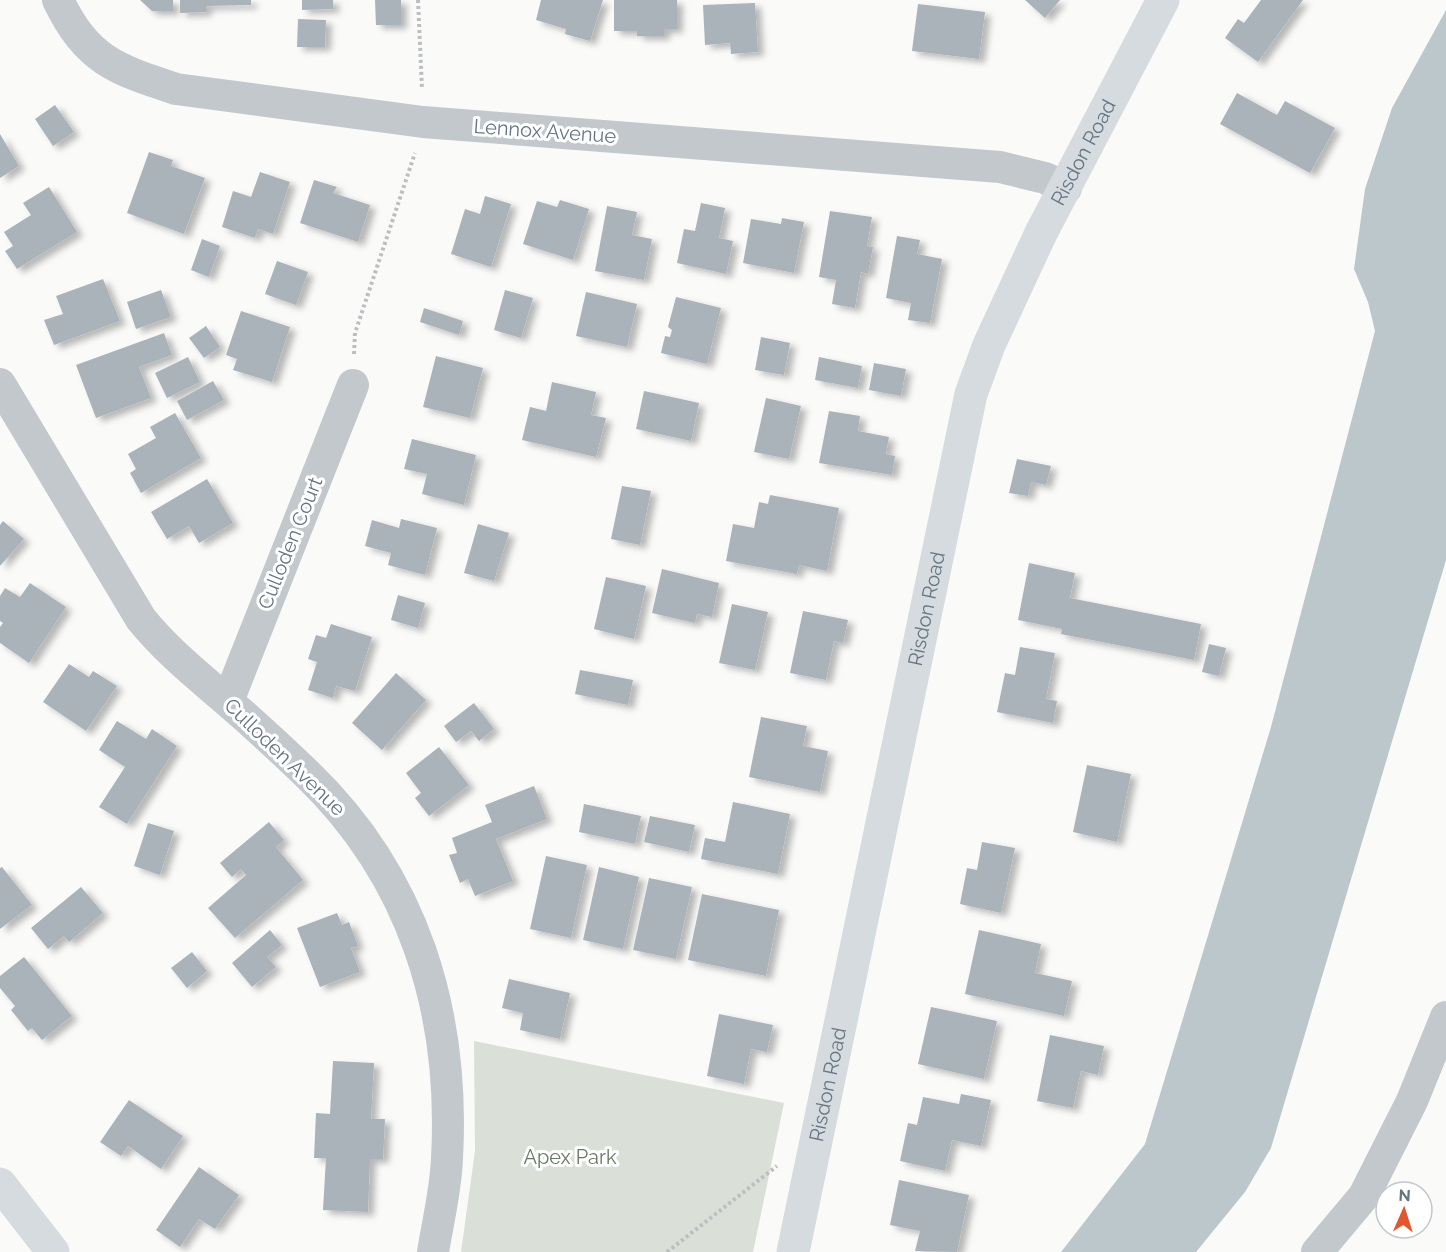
<svg xmlns="http://www.w3.org/2000/svg" width="1446" height="1252" font-family="Raleway,sans-serif">
  <style>
    .green { fill: #dadfd7 }
    .water { fill: #bbc7cb }
    .building { fill: #aab3b9; filter: url(#shadow) }
    .lines { fill: none; stroke-linecap: round; stroke-linejoin: round }
    .path { stroke: #bbbfc2; stroke-width: 4; stroke-dasharray: 3 3; stroke-linecap: butt }
    .street { stroke: #c3c8cc; stroke-width: 32 }
    .secondary { stroke: #d6dbdf; stroke-width: 33 }
    .highway { stroke: #d6dbdf; stroke-width: 33 }
    .labels { text-anchor: middle; stroke-width: 6; stroke-linejoin: round; paint-order: stroke }
    .street-label { font-size: 20px; fill: #657683; stroke: #fff }
    .park-label { font-size: 20px; fill: #687a64; stroke: #fff }
  </style>
  <defs>
    <filter id="shadow"><feDropShadow dx="6" dy="4" stdDeviation="3" flood-color="#0004"/></filter>
  </defs>
  <rect width="100%" height="100%" fill="#fafaf8"/>
  <!-- green -->
  <polygon class="green" points="474,1041 784,1103 753,1252 461,1252 475,1151"/>
  <!-- water -->
  <polygon class="water" points="1446,10 1446,560 1271,1148 1245,1192 1196,1252 1061,1252 1145,1144 1271,727 1375,331 1368,302 1354,269 1365,189 1392,108"/>
  <!-- building -->
  <g class="building">
    <polygon points="140,0 173,0 173,11 152,11"/>
    <polygon points="180,0 251,0 251,5 206,6 206,12 180,13"/>
    <polygon points="302,0 333,0 333,9 302,10"/>
    <polygon points="375,0 401,0 401,25 376,25"/>
    <polygon points="541,0 603,0 590,41 565,34 566,29 536,20"/>
    <polygon points="614,0 677,0 677,29 664,29 664,36 637,36 637,31 614,31"/>
    <polygon points="1025,0 1060,0 1045,18"/>
    <polygon points="1261,0 1303,0 1258,62 1225,38 1238,19 1244,23"/>
    <polygon points="755,3 758,52 731,54 730,43 705,45 703,5"/>
    <polygon points="918,4 985,12 979,59 912,51"/>
    <polygon points="298,19 326,20 325,47 297,47"/>
    <polygon points="1237,93 1277,115 1285,101 1335,128 1310,173 1220,124"/>
    <polygon points="55,105 74,132 53,146 35,119"/>
    <polygon points="0,134 19,166 0,178"/>
    <polygon points="149,152 173,160 171,166 205,178 184,234 127,213"/>
    <polygon points="260,172 290,182 273,234 258,229 255,238 222,227 233,191 251,197"/>
    <polygon points="314,180 337,187 333,193 370,205 358,242 300,223"/>
    <polygon points="49,187 77,232 17,269 5,251 13,246 4,232 31,215 23,203"/>
    <polygon points="485,196 511,204 491,267 451,254 465,209 480,214"/>
    <polygon points="560,200 589,209 573,260 523,244 537,201 557,207"/>
    <polygon points="701,203 725,208 719,238 733,241 726,274 677,263 684,229 695,231"/>
    <polygon points="607,206 637,212 632,235 652,239 644,280 595,271"/>
    <polygon points="830,211 872,217 867,246 873,247 868,274 861,272 855,308 832,304 836,280 819,277"/>
    <polygon points="782,218 804,222 794,273 743,263 751,219 781,224"/>
    <polygon points="897,236 920,240 917,254 942,259 930,323 908,320 911,303 886,298"/>
    <polygon points="202,239 220,246 209,277 191,270"/>
    <polygon points="277,261 308,272 296,305 265,294"/>
    <polygon points="103,279 120,321 54,345 44,320 63,314 56,296"/>
    <polygon points="161,290 171,317 136,329 127,302"/>
    <polygon points="505,290 533,298 521,338 494,330"/>
    <polygon points="586,292 637,304 627,347 576,336"/>
    <polygon points="676,297 721,308 707,364 661,353 665,336 670,337 672,330 668,327"/>
    <polygon points="424,308 463,321 459,335 420,322"/>
    <polygon points="241,311 290,327 272,382 233,370 237,359 226,355"/>
    <polygon points="206,326 220,347 204,358 189,338"/>
    <polygon points="164,333 172,355 139,367 151,398 96,418 76,365"/>
    <polygon points="761,337 790,343 784,375 755,370"/>
    <polygon points="436,356 483,368 470,418 423,407"/>
    <polygon points="188,357 200,382 167,398 155,373"/>
    <polygon points="819,357 862,366 858,388 815,380"/>
    <polygon points="874,363 906,369 901,396 869,390"/>
    <polygon points="213,381 224,400 187,420 177,401"/>
    <polygon points="552,382 596,392 591,415 606,418 596,457 522,440 530,407 546,411"/>
    <polygon points="644,391 699,403 691,441 636,429"/>
    <polygon points="766,398 801,406 789,459 754,452"/>
    <polygon points="829,411 860,416 858,431 889,437 886,454 895,456 892,475 819,463"/>
    <polygon points="175,413 201,458 141,493 130,473 136,469 128,454 156,438 150,427"/>
    <polygon points="412,439 476,455 464,505 422,494 427,474 404,469"/>
    <polygon points="1017,459 1051,466 1046,485 1031,482 1028,496 1009,493"/>
    <polygon points="207,479 233,523 199,543 189,526 167,539 151,512"/>
    <polygon points="622,486 651,491 640,545 611,539"/>
    <polygon points="770,495 839,508 827,571 799,565 797,574 726,561 733,524 754,528 759,502 768,504"/>
    <polygon points="401,519 437,528 425,575 388,565 391,553 365,546 372,520 399,528"/>
    <polygon points="3,521 24,539 0,566 0,525"/>
    <polygon points="478,524 509,533 494,581 464,573"/>
    <polygon points="1029,563 1075,573 1070,598 1201,624 1194,660 1061,634 1062,629 1018,620"/>
    <polygon points="662,569 719,583 712,617 697,614 695,623 652,613"/>
    <polygon points="606,577 646,586 634,639 594,629"/>
    <polygon points="30,583 66,607 29,663 0,643 0,627 3,623 0,621 0,596 5,588 20,597"/>
    <polygon points="398,595 425,603 418,628 391,620"/>
    <polygon points="732,604 768,612 755,670 719,663"/>
    <polygon points="803,611 848,620 843,643 834,641 826,680 790,673"/>
    <polygon points="331,624 372,637 355,691 336,686 333,698 308,690 317,662 308,659 316,635 326,638"/>
    <polygon points="1209,644 1226,648 1219,676 1202,672"/>
    <polygon points="1020,647 1055,653 1046,699 1057,701 1053,723 997,712 1005,673 1015,675"/>
    <polygon points="69,664 89,677 93,671 117,686 86,731 43,702"/>
    <polygon points="580,670 633,680 628,705 575,694"/>
    <polygon points="396,673 426,700 382,750 352,723"/>
    <polygon points="474,703 494,729 479,741 471,731 456,742 444,726"/>
    <polygon points="761,717 807,726 803,746 828,751 820,792 749,777"/>
    <polygon points="117,721 146,739 152,729 177,746 127,824 99,807 125,767 99,750"/>
    <polygon points="439,747 469,785 429,816 415,798 421,793 406,773"/>
    <polygon points="1087,765 1131,774 1117,842 1073,832"/>
    <polygon points="534,786 547,819 496,839 513,881 475,896 468,879 460,883 449,855 457,853 452,838 492,822 485,805"/>
    <polygon points="733,802 790,814 778,874 701,859 705,838 725,842"/>
    <polygon points="584,804 641,816 635,844 579,832"/>
    <polygon points="650,816 695,825 689,852 644,842"/>
    <polygon points="269,822 284,840 276,847 303,880 235,938 208,908 246,875 241,869 232,877 220,863"/>
    <polygon points="148,823 174,831 160,875 134,866"/>
    <polygon points="982,842 1015,848 1001,913 960,904 967,868 977,870"/>
    <polygon points="546,856 587,865 571,938 530,929"/>
    <polygon points="2,867 32,905 0,929 0,868"/>
    <polygon points="599,867 639,877 623,949 583,940"/>
    <polygon points="649,878 692,887 676,959 633,950"/>
    <polygon points="81,887 103,913 69,942 64,936 48,949 31,928"/>
    <polygon points="702,894 779,910 766,976 688,960"/>
    <polygon points="337,913 342,925 349,922 358,946 351,948 360,972 320,987 297,928"/>
    <polygon points="270,930 282,945 267,957 276,967 252,987 232,963"/>
    <polygon points="979,930 1041,944 1035,973 1072,981 1064,1016 965,994"/>
    <polygon points="192,952 207,971 187,988 171,968"/>
    <polygon points="24,957 72,1016 42,1040 32,1028 28,1031 11,1010 15,1006 0,988 0,976"/>
    <polygon points="509,979 570,993 560,1039 520,1030 523,1013 502,1008"/>
    <polygon points="931,1007 997,1021 984,1079 918,1064"/>
    <polygon points="719,1014 773,1025 767,1052 751,1049 744,1084 707,1076"/>
    <polygon points="1050,1035 1104,1046 1098,1075 1081,1071 1073,1108 1037,1101"/>
    <polygon points="333,1061 374,1063 371,1119 385,1119 383,1159 370,1159 368,1212 323,1210 326,1158 314,1158 316,1113 330,1114"/>
    <polygon points="961,1094 991,1100 981,1146 952,1140 945,1171 900,1161 908,1123 917,1125 923,1097 959,1104"/>
    <polygon points="129,1100 183,1136 161,1169 128,1146 121,1156 100,1142"/>
    <polygon points="199,1167 239,1195 215,1229 199,1219 180,1247 156,1230"/>
    <polygon points="899,1180 969,1195 957,1252 915,1251 920,1231 890,1225"/>
  </g>
  <g class="lines">
    <!-- path -->
    <g class="path">
      <polyline points="418,0 422,89"/>
      <polyline points="354,354 355,333 415,153"/>
      <polyline points="667,1252 777,1166"/>
    </g>
    <!-- street -->
    <g class="street">
      <path d="M58 0C87 60 115 69 176 89L423 122 1000 167 1045 178 1066 188"/>
      <path d="M0 384 141 619C166 650 196 674 226 700 254 724 281 749 307 774 414 877 455 1012 447 1158 446 1189 438 1221 433 1252"/>
      <polyline points="228,701 353,385"/>
      <polyline points="1317,1252 1364,1196 1412,1101 1446,1017"/>
    </g>
    <!-- secondary -->
    <path class="secondary" id="s1" d="M793 1252 971 394 989 345 1041 233 1163 0"/>
    <!-- highway -->
    <polyline class="highway" points="0,1184 53,1252"/>
  </g>
  <g class="labels">
    <!-- street labels -->
    <g class="street-label">
      <text transform="translate(545 131) rotate(4)" y="7">Lennox Avenue</text>
      <text dy="7" stroke="none"><textPath href="#s1" startOffset="1143">Risdon Road</textPath></text>
      <text transform="translate(290 543) rotate(-68)" y="7">Culloden Court</text>
      <text dy="7" stroke="none"><textPath href="#s1" startOffset="657">Risdon Road</textPath></text>
      <text transform="translate(285 757) rotate(44)" y="7">Culloden Avenue</text>
      <text dy="7" stroke="none"><textPath href="#s1" startOffset="171">Risdon Road</textPath></text>
    </g>
    <!-- park labels -->
    <g class="park-label">
      <text x="570" y="1164">Apex Park</text>
    </g>
  </g>
  <!-- north arrow -->
  <g transform="translate(1404 1210) rotate(3)"><circle r="28" fill="#ffffff" stroke="#c1c8cd" stroke-width="1.5"/>
  <path d="M0-4.5L10 22L0 15L-10 22Z" fill="#e4572e"/>
  <text y="-9" font-size="16" font-weight="bold" text-anchor="middle" fill="#657683">N</text>
  </g>
</svg>
